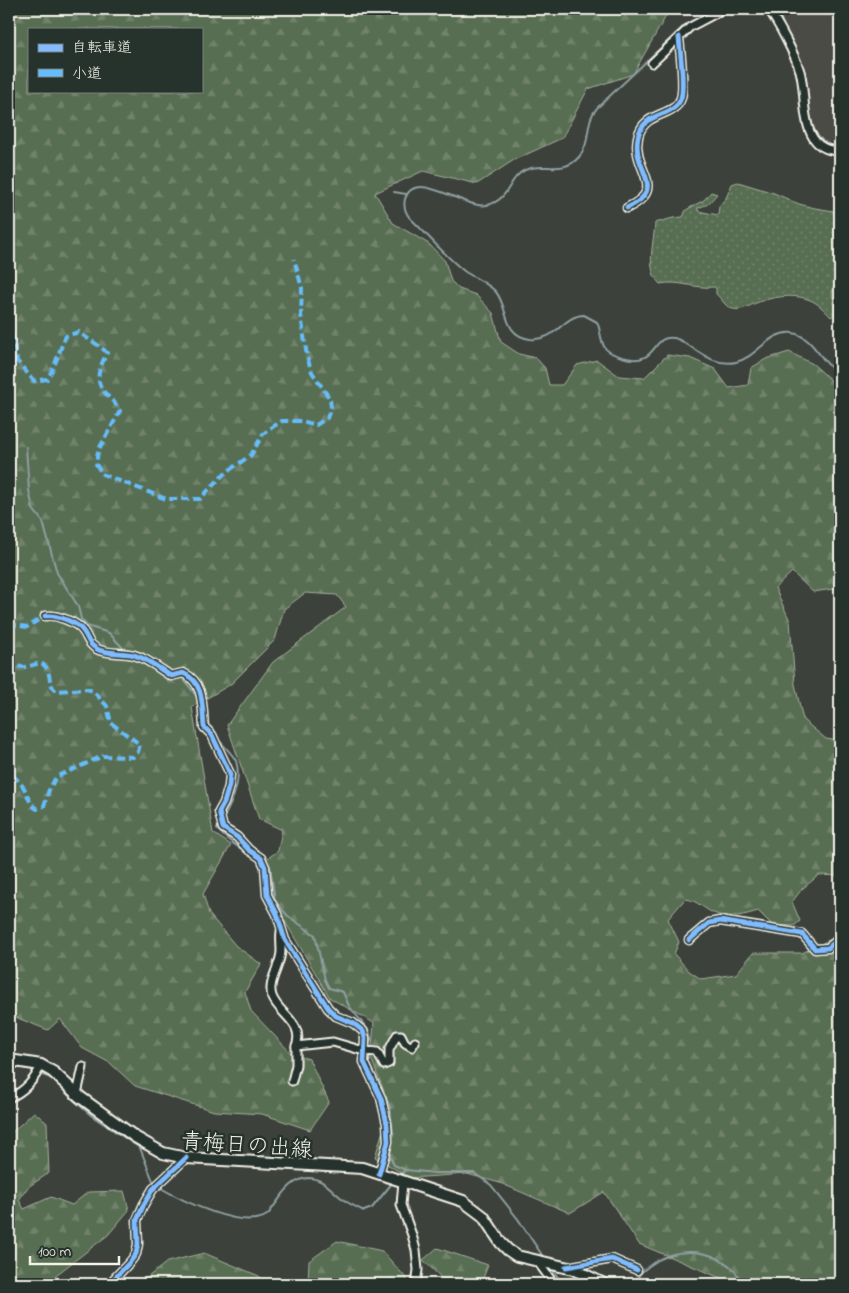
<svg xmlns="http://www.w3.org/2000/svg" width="849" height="1293" font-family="'Indie Flower','Klee One',sans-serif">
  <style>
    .built { fill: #4b4b45 }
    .grass { fill: url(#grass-dots); stroke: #a6b09d }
    .forest { fill: url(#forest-firs); stroke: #a6b09d; fill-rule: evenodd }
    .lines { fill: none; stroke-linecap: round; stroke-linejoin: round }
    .stream { stroke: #8f9fa1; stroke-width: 2 }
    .street-casing { stroke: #f4f1e8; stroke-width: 11 }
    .secondary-casing { stroke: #f4f1e8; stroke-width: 14 }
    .street { stroke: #26332d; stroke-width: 7 }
    .secondary { stroke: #26332d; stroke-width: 10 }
    .quiet { stroke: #66bdfb; stroke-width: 4; stroke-dasharray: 8 4; stroke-linecap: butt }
    .cycleway-casing { stroke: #26332d; stroke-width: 8 }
    .cycleway { stroke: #80bcff; stroke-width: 5 }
    .labels { text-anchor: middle; stroke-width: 5; stroke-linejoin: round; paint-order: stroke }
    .street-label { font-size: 22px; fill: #f4f1e8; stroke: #26332d }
  </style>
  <defs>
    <pattern id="grass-dots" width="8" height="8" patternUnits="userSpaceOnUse" patternTransform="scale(1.25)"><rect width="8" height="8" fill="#586e52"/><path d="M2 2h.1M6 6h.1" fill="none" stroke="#71836b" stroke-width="1.8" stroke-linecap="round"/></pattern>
    <pattern id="forest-firs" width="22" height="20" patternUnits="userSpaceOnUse" patternTransform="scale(1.25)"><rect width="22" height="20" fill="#586e52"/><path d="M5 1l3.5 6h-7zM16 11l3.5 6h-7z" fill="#71836b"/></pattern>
  </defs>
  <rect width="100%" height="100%" fill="#3c413b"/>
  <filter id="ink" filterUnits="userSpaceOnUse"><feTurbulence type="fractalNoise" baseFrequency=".02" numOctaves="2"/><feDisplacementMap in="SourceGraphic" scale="10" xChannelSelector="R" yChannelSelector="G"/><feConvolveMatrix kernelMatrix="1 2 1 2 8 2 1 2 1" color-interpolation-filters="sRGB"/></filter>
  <g filter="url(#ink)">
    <!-- built -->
    <polygon class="built" points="775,9 840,9 840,145 826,141 815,130 812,120 808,84 804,65 784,23"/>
    <!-- grass -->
    <path class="grass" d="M738 182 774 193 799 204 815 208 840 212V287L833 286 832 297 840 300C840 309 839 312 831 317 825 311 818 303 810 300 793 293 772 297 756 303 749 306 741 311 733 309 726 308 722 299 716 294V288L714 287C696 289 678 280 660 284 645 270 654 242 655 223L673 218 683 217 686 210 704 200 711 192 717 194 708 204 698 208V211L718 215 719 206 726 198 732 184Z"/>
    <!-- forest -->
    <g class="forest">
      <path d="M9 9H670L633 74 588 89 562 138 514 160 477 184 423 171 375 193 393 223 429 244 445 261 451 281 459 289 476 295 493 313 501 342 519 354 536 358 545 368 549 385H562L577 365 597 360 619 376 644 378 667 355 690 358 715 369 729 388 748 385 751 368 766 359 789 352 813 364 833 382 840 384V588L813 592 792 572 775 588 790 621 795 684 803 720 826 739 840 741V876L819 875 802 889 792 902 800 921 794 926 772 925 758 911C745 915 730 919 716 914 704 910 698 900 685 899L668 919 679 942 674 954 689 971 701 979 736 974 753 953H802L829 940 840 937V1284H735L639 1244 604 1192 570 1213 500 1183 467 1174 410 1178 375 1157 390 1107 371 1058 374 1023 330 998 280 913 259 864 278 851 282 830 259 819 227 725 273 662 346 607 337 595 305 593 284 609 275 640 231 684 192 707 213 833 231 845 203 894 209 914 236 946 261 964 245 992 251 1011 292 1054 309 1059 329 1102 310 1130 262 1114 214 1111 135 1086 110 1063 82 1048 60 1019 48 1030 20 1019 9 1013ZM29 29H201V91H29Z"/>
      <polygon points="34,1112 47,1123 49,1173 28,1187 19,1200 24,1209 51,1197 72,1205 88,1192 124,1191 129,1210 108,1235 56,1275 48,1284 9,1284 9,1135"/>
      <polygon points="337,1241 382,1251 407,1279 406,1284 308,1284 309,1261"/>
      <polygon points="437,1248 488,1265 481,1284 448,1284 423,1260"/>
      <polygon points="204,1253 259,1276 267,1284 139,1284 167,1262"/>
    </g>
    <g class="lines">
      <!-- stream -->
      <g class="stream">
        <path d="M716 9 685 25 597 108C584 122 592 142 579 157 562 176 544 161 525 170 508 178 510 200 487 205 465 210 415 167 405 199 403 206 405 211 409 217 427 234 444 255 464 271 474 278 488 283 496 292 509 308 502 335 530 339 556 342 563 315 584 315L597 322C601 330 600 341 605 348 609 353 615 355 622 357 659 368 650 334 674 338 679 339 683 342 688 345 703 355 717 366 736 362 758 357 769 330 793 333 814 337 822 365 840 375"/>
        <polyline points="780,17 786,31"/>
        <polyline points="798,56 804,71 807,92"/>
        <path d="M807 99C810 117 811 135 828 144"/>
        <polyline points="394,192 406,194"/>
        <polyline points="26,447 29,490 33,509 43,522 57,573 78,606 81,619 87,626 109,633 123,648 140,652 147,657"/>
        <polyline points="159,664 175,673"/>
        <polyline points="181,676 198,698"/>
        <path d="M215 737C220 741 234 756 236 761 242 780 232 803 223 819"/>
        <path d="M219 825 217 829C226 839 241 850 253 856"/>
        <polyline points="266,863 270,866 275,901 288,916 315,935 325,980 329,988 343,992 349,1006 369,1031 371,1039 368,1051 370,1064 390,1107 393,1133 390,1156 394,1165 406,1170"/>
        <polyline points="9,1067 30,1069 36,1072"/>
        <polyline points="40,1074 53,1079 70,1097 92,1116 140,1148 153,1181 156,1184"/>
        <polyline points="399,1175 406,1170 435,1173 474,1173 491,1185 518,1219 544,1258"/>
        <path d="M159 1187C181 1200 243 1231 267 1215 270 1213 272 1208 274 1206 283 1194 292 1179 308 1178 325 1178 334 1194 347 1202 352 1205 358 1208 364 1211L372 1208 393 1182"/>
        <polyline points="551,1268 563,1284"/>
        <path d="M636 1284C636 1276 643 1271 649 1266 674 1247 708 1247 732 1268 737 1273 740 1279 743 1284"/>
      </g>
      <!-- street casing -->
      <g class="street-casing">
        <g id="street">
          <path d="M768 9C778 22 795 55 800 71 808 99 797 151 840 151"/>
          <polyline points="652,63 690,27 724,9"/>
          <path d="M627 208C670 187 631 171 638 137 644 110 675 118 681 98 685 85 680 51 679 37"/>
          <path d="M45 616C55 614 77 622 83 631 89 639 87 643 97 649 105 654 123 652 134 655 148 659 160 669 171 676L183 673C205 682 202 707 204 727L212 735 230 774 229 786 224 803 219 812 223 828 237 837 249 850 261 858 265 867 267 895 277 914 285 940 328 1008 336 1016 353 1023 363 1031 365 1038 364 1062 381 1098 387 1124 388 1142 379 1174"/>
          <path d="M281 931C280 938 281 944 281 951 281 965 267 982 272 996 278 1014 305 1023 296 1046"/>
          <polyline points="689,940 709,923 720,921 802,934 815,949 828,948 840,938"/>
          <polyline points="292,1081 296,1065 296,1046 333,1042 364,1051 377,1052 384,1065 389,1063 389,1050 397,1035 401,1035 405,1043 412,1047 415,1042"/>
          <polyline points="77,1094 83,1067"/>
          <path d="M9 1098C23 1092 35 1080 41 1065"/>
          <polyline points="403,1182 401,1205 412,1235 416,1250 418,1270 416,1284"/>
          <polyline points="537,1261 554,1284"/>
          <polyline points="567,1267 612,1259 637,1270"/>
          <polyline points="109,1284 130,1262 136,1254 138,1244 137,1220 144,1204 153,1189 186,1158"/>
        </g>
      </g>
      <!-- secondary casing -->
      <g class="secondary-casing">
        <polyline id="secondary" points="9,1060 41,1065 53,1072 80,1097 135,1137 163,1153 186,1158 362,1168 463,1201 483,1216 501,1243 508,1250 517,1256 573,1269 604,1284"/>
      </g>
      <!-- street -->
      <use href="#street" class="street"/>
      <!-- secondary -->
      <use href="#secondary" class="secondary"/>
      <!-- quiet -->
      <g class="quiet">
        <path d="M9 310 17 361 34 381 47 379C56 366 59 350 66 336L79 332C88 340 99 344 107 353 100 367 93 379 105 393 110 399 116 403 120 411L98 451 96 464 102 474 166 499H200L224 474 251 455 263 434 274 426 282 421H302L316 425 327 418 331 407 330 399 312 372 307 357 301 315 302 288 294 259"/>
        <polyline points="9,624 27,627 45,616"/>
        <path d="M9 659C20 672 26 666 41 663 53 669 46 683 56 691L87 689 93 691 107 706 111 723 138 743 139 748 138 752 133 757 103 756 56 777 49 790 44 806 37 809C29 804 28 795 24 788 20 782 15 777 9 773"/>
      </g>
      <!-- cycleway casing -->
      <g class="cycleway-casing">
        <g id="cycleway">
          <path d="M627 208C670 187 631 171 638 137 644 110 675 118 681 98 685 85 680 51 679 37"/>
          <path d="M45 616C55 614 77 622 83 631 89 639 87 643 97 649 105 654 123 652 134 655 148 659 160 669 171 676L183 673C205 682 202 707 204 727L212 735 230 774 229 786 224 803 219 812 223 828 237 837 249 850 261 858 265 867 267 895 277 914 285 940 328 1008 336 1016 353 1023 363 1031 365 1038 364 1062 381 1098 387 1124 388 1142 379 1174"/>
          <polyline points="689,940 709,923 720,921 802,934 815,949 828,948 840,938"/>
          <polyline points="566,1267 612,1259 637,1270"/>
          <polyline points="109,1284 130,1262 136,1254 138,1244 137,1220 144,1204 153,1189 186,1158"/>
        </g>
      </g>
      <!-- cycleway -->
      <use href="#cycleway" class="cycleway"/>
    </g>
  </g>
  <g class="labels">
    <!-- street labels -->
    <g class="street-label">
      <text transform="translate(247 1144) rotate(4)" y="8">青梅日の出線</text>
    </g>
  </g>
  <!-- margin -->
  <rect width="849" height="1293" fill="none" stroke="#26332d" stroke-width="30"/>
  <rect x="15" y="15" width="819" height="1263" fill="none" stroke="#f4f1e8" stroke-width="2" filter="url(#ink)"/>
  <!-- legend -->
  <rect x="28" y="28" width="175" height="65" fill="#26332d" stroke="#787f78"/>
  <rect x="38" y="44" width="25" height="8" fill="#80bcff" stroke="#787f78"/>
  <text x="72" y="52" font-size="15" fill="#f4f1e8">自転車道</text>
  <rect x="38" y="69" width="25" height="8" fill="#66bdfb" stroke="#787f78"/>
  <text x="72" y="78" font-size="15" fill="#f4f1e8">小道</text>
  <!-- scale -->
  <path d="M30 1256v8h89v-8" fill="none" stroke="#f4f1e8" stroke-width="2.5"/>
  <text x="38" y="1256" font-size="15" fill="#f4f1e8" stroke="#26332d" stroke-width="4" paint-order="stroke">100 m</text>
</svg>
